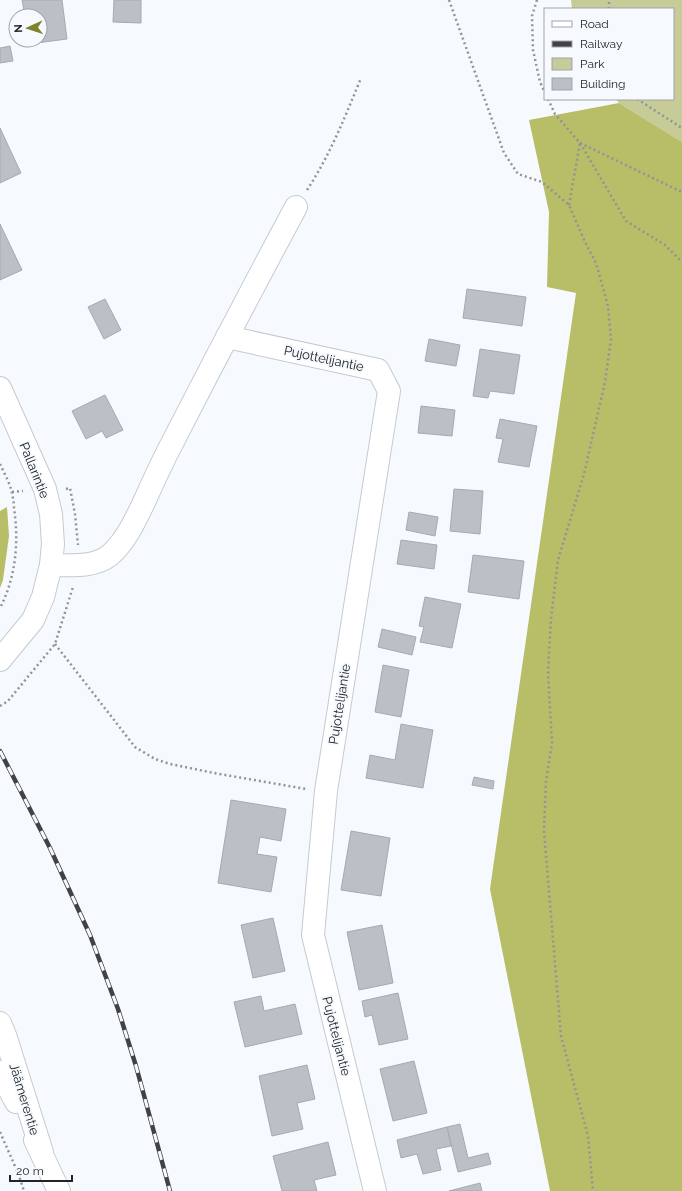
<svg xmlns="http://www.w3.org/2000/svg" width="682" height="1191" font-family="Raleway,sans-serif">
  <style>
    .green { fill: #c7cb98 }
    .forest { fill: #b8bd67 }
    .building { fill: #bbc0c7; stroke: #a5aab1 }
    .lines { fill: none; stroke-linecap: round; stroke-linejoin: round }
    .street-casing { stroke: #c5cad1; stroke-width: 24 }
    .secondary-casing { stroke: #c5cad1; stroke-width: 24 }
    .path { stroke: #919497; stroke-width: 2.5; stroke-dasharray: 2 3; stroke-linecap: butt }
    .street { stroke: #fff; stroke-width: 22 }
    .secondary { stroke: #fff; stroke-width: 22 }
    .rail-casing { stroke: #404244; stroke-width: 4.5 }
    .rail { stroke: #f6fafe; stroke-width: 3; stroke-dasharray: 9; stroke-linecap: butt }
    .labels { text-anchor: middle; stroke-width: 4; stroke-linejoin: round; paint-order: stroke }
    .street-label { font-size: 13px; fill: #222426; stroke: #f6fafe }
  </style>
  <rect width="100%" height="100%" fill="#f6fafe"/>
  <!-- green -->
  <polygon class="green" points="571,0 682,0 682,142 619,103 616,99 673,99 673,9 572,9"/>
  <!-- forest -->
  <g class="forest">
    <polygon points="619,103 682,142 682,1191 550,1191 490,889 576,293 547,287 549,212 529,120"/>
    <polygon points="7,507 9,536 3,580 0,588 0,511"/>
  </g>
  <!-- building -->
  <g class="building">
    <polygon points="22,0 62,0 67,39 29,44 28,40 40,40 40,16 25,16"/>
    <polygon points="114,0 141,0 141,23 113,22"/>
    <polygon points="10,46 13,61 0,63 0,48"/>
    <polygon points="0,128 21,173 0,183"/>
    <polygon points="0,224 22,270 0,280"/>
    <polygon points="467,289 526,297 522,326 463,318"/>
    <polygon points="105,299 121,330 104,339 88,307"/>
    <polygon points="429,339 460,345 456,366 425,361"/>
    <polygon points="480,349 520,355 514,394 490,391 488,398 473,396"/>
    <polygon points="105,395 123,430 106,438 102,431 86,439 72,411"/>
    <polygon points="421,406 455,410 452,436 418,433"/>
    <polygon points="500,419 537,426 529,467 498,462 503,439 496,438"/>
    <polygon points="454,489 483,491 480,534 450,531"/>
    <polygon points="409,512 438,517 435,536 406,530"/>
    <polygon points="401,540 437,545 434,569 397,564"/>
    <polygon points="473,555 524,561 519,599 468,592"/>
    <polygon points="425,597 461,604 452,648 420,642 424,627 419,626"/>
    <polygon points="382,629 416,637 412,655 378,647"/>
    <polygon points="383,665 409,670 401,717 375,712"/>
    <polygon points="401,724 433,730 423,788 366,778 370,755 395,760"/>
    <polygon points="474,777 494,781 493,789 472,785"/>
    <polygon points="231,800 286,809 281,841 260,837 257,854 277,857 271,892 218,883"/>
    <polygon points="351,831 390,838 381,896 341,890"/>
    <polygon points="273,918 285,971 253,978 241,925"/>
    <polygon points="382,925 393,983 359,990 347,932"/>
    <polygon points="398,993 408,1039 379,1045 372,1015 365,1017 362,1001"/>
    <polygon points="261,996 264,1011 295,1004 302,1034 245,1047 234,1002"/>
    <polygon points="414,1061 427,1113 393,1121 380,1069"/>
    <polygon points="307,1065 315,1099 297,1103 303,1129 272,1136 259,1076"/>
    <polygon points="460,1124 468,1158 488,1153 491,1164 458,1172 447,1127"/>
    <polygon points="447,1127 451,1146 436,1149 441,1170 423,1174 417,1154 401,1158 397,1140"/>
    <polygon points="328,1142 336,1175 314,1180 317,1191 282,1191 273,1156"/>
    <polygon points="480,1183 482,1191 449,1191"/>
  </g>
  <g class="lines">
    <!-- street casing -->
    <g class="street-casing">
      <g id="street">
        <polyline points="227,337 378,370 389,391 326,791 313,935 375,1191"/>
        <path d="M51 565C70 565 94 568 110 555 126 541 136 519 145 500 152 484 159 469 167 453 209 371 252 289 296 207"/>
      </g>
    </g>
    <!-- secondary casing -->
    <g class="secondary-casing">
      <g id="secondary">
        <polyline points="0,388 45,489 51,514 53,544 51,565 43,597 33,620 0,660"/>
        <polyline points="0,1023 5,1035 42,1152"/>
        <polyline points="0,1072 16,1102"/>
        <polyline points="35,1140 59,1191"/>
      </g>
    </g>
    <!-- path -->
    <g class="path">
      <polyline points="449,0 504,153 518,174 542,182 569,205 585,242 596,263 608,306 611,339 605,382 584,474 558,560 551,619 548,672 552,743 546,781 544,831 561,1036 588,1136 593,1191"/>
      <polyline points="537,0 532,16 533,50 540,82 545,93"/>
      <polyline points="609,9 609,0"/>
      <polyline points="548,99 555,114 580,143 626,221 665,245 682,262"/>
      <polyline points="637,99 682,128"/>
      <polyline points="580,143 682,192"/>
      <path d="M307 190C330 155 345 117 361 78"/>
      <polyline points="569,205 580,143"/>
      <path d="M0 464C4 473 10 483 12 493 13 498 14 503 14 508 19 542 16 577 0 608"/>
      <polyline points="66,489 70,488 75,514 78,545"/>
      <polyline points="12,492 23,491"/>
      <polyline points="55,644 135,747 155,759 170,764 214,773 306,789"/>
      <polyline points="0,706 8,701 55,644 73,587"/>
      <polyline points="0,1132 18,1173 24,1191"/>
    </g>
    <!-- street -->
    <use href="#street" class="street"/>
    <!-- secondary -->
    <use href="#secondary" class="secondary"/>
    <!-- rail casing -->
    <g class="rail-casing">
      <polyline id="rail" points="0,751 50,848 90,935 118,1009 136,1066 170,1191"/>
    </g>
    <!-- rail -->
    <use href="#rail" class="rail"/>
  </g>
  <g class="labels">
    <!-- street labels -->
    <g class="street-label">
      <text transform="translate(324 358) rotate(12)" y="5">Pujottelijantie</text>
      <text transform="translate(35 470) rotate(68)" y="5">Pallarintie</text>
      <text transform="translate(339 704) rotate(-81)" y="5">Pujottelijantie</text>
      <text transform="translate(337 1036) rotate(76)" y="5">Pujottelijantie</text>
      <text transform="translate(25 1099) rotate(73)" y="5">Jäämerentie</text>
    </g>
  </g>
  <!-- legend -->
  <rect x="544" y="8" width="130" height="92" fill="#f6fafe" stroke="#a1a4a8"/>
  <rect x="552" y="21" width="20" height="6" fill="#ffffff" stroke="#a1a4a8"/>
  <text x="580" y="28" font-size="12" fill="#222426">Road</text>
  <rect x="552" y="41" width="20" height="6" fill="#404244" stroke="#a1a4a8"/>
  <text x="580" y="48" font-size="12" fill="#222426">Railway</text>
  <rect x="552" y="58" width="20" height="12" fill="#c7cb98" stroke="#a1a4a8"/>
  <text x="580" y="68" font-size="12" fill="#222426">Park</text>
  <rect x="552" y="78" width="20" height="12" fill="#bbc0c7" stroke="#a1a4a8"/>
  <text x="580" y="88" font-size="12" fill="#222426">Building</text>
  <!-- north arrow -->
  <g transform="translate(28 28) rotate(267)"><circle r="19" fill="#f6fafe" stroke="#a1a4a8"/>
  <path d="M0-3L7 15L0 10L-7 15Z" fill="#80832e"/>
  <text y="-6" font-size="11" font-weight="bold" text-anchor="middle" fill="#222426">N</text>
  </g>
  <!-- scale -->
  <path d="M10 1175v6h62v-6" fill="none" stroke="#222426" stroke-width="2"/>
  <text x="16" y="1175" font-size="12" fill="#222426" stroke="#f6fafe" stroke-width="3" paint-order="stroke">20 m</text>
</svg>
